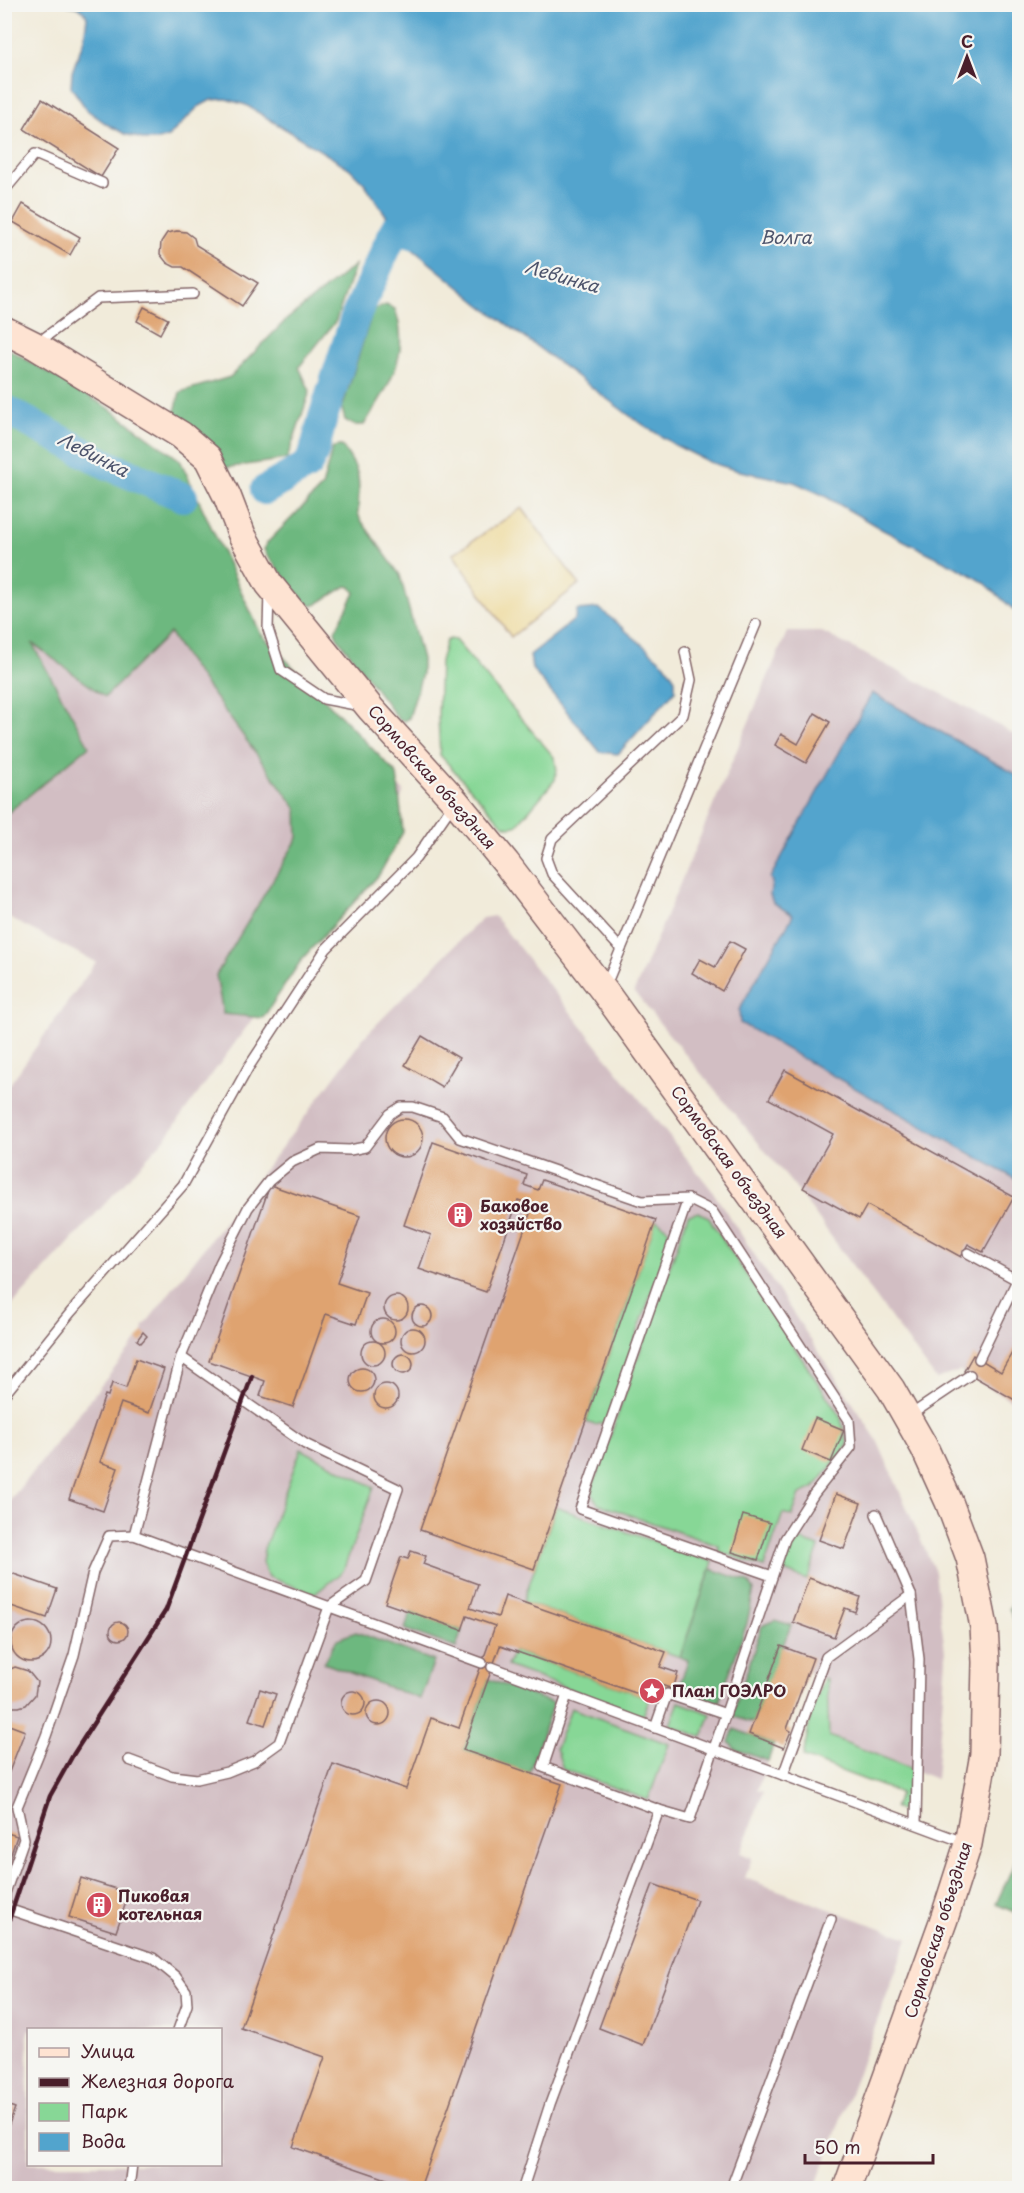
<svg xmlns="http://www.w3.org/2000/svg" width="1024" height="2193" font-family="'Playpen Sans',sans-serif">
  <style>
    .industrial { fill: #d2bec3; fill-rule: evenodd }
    .green { fill: #87d796; stroke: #687b60; stroke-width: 1.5 }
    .forest { fill: #6db87f; stroke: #5c6c55; stroke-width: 1.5 }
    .sand { fill: #eeda9e; stroke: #9c7c64; stroke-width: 1.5 }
    .water { fill: #52a4cd; stroke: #4e627c; stroke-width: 1.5 }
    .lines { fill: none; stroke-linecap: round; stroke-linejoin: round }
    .river { stroke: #52a4cd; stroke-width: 30 }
    .building { fill: #dfa36f }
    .lane-casing { stroke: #846668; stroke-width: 12 }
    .secondary-casing { stroke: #846668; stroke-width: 30 }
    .lane { stroke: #fff; stroke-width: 9 }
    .secondary { stroke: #fee3d2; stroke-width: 27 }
    .rail { stroke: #4a1f2b; stroke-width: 4.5 }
    .labels { text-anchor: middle; stroke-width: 4.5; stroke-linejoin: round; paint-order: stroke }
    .street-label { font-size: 16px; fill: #4a1f2b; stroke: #f6f6f2 }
    .poi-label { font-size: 16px; font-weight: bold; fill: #4a1f2b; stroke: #f6f6f2; text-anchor: start }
    .water-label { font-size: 18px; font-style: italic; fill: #4d546c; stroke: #f6f6f2 }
  </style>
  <rect width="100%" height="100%" fill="#f6f6f2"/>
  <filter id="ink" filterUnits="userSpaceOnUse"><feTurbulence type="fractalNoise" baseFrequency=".0167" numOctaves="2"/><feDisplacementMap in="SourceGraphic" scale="12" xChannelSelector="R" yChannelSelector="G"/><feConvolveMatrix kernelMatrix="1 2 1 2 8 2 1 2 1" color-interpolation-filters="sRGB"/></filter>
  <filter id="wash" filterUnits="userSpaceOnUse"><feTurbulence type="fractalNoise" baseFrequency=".008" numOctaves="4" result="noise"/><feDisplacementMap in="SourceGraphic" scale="24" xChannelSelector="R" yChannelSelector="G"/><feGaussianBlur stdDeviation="1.35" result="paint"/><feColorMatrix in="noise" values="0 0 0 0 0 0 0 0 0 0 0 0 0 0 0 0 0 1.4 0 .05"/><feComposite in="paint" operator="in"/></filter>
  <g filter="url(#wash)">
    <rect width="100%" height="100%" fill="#f1ebda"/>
    <!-- industrial -->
    <g class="industrial">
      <polygon points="5,368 262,656 404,791 384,839 167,1136 5,1313 5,1091 96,962 5,916"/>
      <polygon points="787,632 822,632 950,698 1019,737 1019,1405 960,1371 936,1379 794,1186 634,992"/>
      <path d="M494 916 711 1189 877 1440 935 1572 946 1659 936 1779 829 1736 827 1680 808 1672 787 1729 791 1731 784 1748 774 1744 768 1761 757 1790 763 1792 741 1853 752 1858 745 1878 908 1938 815 2188H5L4 1508 137 1340 143 1332 144 1326 298 1126 364 1037 482 918ZM28 2030H220V2164H28Z"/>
    </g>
    <!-- green -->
    <g class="green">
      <polygon points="450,639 455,640 554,757 557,769 555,780 516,826 510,827 503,825 440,755 438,717 440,661 446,641"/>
      <polygon points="699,1212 708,1217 840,1416 848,1445 814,1488 800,1494 792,1516 783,1513 764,1567 718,1551 719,1546 598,1504 591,1491 688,1215"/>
      <polygon points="656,1220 668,1229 670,1240 606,1422 595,1425 586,1422"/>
      <polygon points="301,1449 374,1487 343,1571 315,1594 268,1577 262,1563 264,1549"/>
      <polygon points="556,1507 713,1562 680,1657 523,1602"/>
      <polygon points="797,1539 819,1547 807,1580 782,1570"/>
      <polygon points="513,1651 650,1698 643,1716 507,1666"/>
      <polygon points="824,1678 827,1679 829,1736 912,1769 906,1813 894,1808 900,1793 803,1757 812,1710"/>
      <polygon points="679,1702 711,1714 702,1737 670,1725"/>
      <polygon points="571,1708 669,1744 648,1800 563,1769 556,1748"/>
    </g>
    <!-- forest -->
    <g class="forest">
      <polygon points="355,265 336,321 299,367 310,391 287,459 225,468 174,416 180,392 230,377 286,320"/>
      <path d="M386 305 395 309C412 357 387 387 364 425H354L345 420 342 409 373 310Z"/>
      <polygon points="5,347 107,407 180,460 261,634 397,774 403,832 379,875 302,959 263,1018 223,1014 216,975 298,838 297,809 183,654 170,633 105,697 32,643 89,746 5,815"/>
      <path d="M337 446H342C363 475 359 479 358 513L360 519 400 575 422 659V674L409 718 404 721 399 720 337 637 335 631 355 593 351 587 346 586 317 604 312 606 305 602 266 554 264 549 267 543 322 487 332 449Z"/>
      <polygon points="711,1569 749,1582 754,1590 747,1623 718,1705 678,1691 688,1660 680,1657"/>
      <polygon points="1019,1595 1019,1631 1009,1608"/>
      <polygon points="411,1612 462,1630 456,1648 405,1629"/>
      <polygon points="775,1620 791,1625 753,1723 732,1716 762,1626"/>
      <polygon points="356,1632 434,1661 420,1699 324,1663 337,1639"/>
      <polygon points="488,1679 553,1703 529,1773 463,1750"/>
      <polygon points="734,1729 774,1744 768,1761 735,1749 729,1742"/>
      <polygon points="1019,1853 1019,1914 996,1904"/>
    </g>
    <!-- sand -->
    <polygon class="sand" points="522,508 579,584 511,637 453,554"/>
    <!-- water -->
    <g class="water">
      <polygon points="67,5 1019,5 1019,615 985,583 970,574 883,530 823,495 794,482 735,470 709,462 675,445 634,419 481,305 410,247 395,229 365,184 349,168 246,105 226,99 211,100 198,107 168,137 158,140 146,140 125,134 108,125 87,110 71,87 72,72 84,39 87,17 84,12 77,7"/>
      <polygon points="599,608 665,664 675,679 675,691 618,754 600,752 532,669 530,655 575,619 577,610"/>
      <polygon points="872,693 1019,776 1019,1181 740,1023 739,1010 793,915 773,903 770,895 772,882 770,878"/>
    </g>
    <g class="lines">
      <!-- river -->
      <g class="river">
        <polyline points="4,409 108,465 183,497"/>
        <polyline points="265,490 308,465 314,452 323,417 355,318 395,229 434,240"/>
      </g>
    </g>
    <g id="blocks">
      <!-- building -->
      <g class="building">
        <polygon points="42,99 119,148 101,177 24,129"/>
        <polygon points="23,204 80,237 70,255 13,222"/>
        <polygon points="177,231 186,232 194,238 196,245 258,283 242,306 183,267 175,267 167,263 160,254 161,242 167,233"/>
        <polygon points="144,307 168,319 160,334 137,321"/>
        <polygon points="815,713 830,722 806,763 775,745 781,734 798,744"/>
        <polygon points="730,941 745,949 722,991 692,973 700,959 715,967"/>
        <polygon points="422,1036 459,1058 442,1087 405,1065"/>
        <polygon points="785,1070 1014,1197 983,1252 968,1244 961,1257 867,1205 859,1219 803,1188 833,1134 769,1099"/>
        <circle cx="404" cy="1138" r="19"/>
        <polygon points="433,1142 527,1175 524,1185 538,1190 542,1180 656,1220 534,1569 420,1530 533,1205 518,1200 486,1292 419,1269 431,1235 404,1225"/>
        <polygon points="270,1185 360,1216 337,1283 367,1293 356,1324 326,1314 293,1407 260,1396 265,1381 209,1361"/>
        <circle cx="396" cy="1308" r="12"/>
        <circle cx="422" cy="1316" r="10"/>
        <circle cx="383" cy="1331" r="12"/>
        <circle cx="413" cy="1340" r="12"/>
        <polygon points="143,1332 147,1336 141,1343 137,1340"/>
        <polygon points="1020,1339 1020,1403 964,1371 973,1355 1001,1372"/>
        <circle cx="373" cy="1353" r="12"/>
        <circle cx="403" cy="1364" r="10"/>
        <polygon points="136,1359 164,1369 149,1413 121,1403 100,1462 118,1468 103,1511 69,1499 105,1395 108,1396 112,1383 126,1388"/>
        <circle cx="362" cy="1380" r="12"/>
        <circle cx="386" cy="1396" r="12"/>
        <polygon points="815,1418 844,1430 831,1462 802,1450"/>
        <polygon points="836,1494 861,1503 844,1549 819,1540"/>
        <polygon points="743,1515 770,1523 758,1560 732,1552"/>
        <polygon points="411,1551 426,1556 423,1564 478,1584 470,1608 498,1617 505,1596 666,1652 660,1667 678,1673 673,1689 655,1683 650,1698 500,1646 463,1750 562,1784 420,2188 413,2188 293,2147 325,2057 241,2028 333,1764 406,1789 431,1718 459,1728 495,1626 467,1616 462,1630 385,1603 401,1557 408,1559"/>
        <polygon points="11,1573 57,1589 47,1618 5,1604 5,1592"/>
        <polygon points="809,1578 860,1597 855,1612 845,1608 834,1637 793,1622"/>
        <circle cx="31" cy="1642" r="20"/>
        <circle cx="119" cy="1631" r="9"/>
        <polygon points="781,1646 813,1658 787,1729 791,1731 784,1748 749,1734"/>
        <polygon points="15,1667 28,1671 37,1682 35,1695 26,1705 19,1707 12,1707 4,1703 4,1672"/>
        <polygon points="260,1689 276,1694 265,1725 249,1720"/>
        <circle cx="353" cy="1703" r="12"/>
        <circle cx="378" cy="1713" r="12"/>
        <polygon points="4,1723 25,1731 9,1772 4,1770"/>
        <polygon points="4,1832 17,1836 5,1872 4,1872"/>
        <polygon points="81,1878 129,1893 116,1932 69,1917"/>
        <polygon points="653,1884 697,1900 643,2045 599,2028"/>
        <polygon points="4,2104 15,2108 5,2135 4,2135"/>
      </g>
    </g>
  </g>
  <g filter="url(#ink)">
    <use href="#blocks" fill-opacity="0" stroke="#846668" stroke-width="1.5"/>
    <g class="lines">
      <!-- lane casing -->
      <g class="lane-casing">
        <g id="lane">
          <polyline points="4,191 35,154 102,183"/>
          <polyline points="36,344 98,298 193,294"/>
          <polyline points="269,592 268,629 281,670 324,699 361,706"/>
          <polyline points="621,949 552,874 546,858 552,839 683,715 691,680 685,652"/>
          <polyline points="606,985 756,624"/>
          <polyline points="688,1199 580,1509 772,1576"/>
          <polyline points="968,1253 1017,1280"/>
          <polyline points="979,1359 1020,1274"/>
          <polyline points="4,1395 71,1312 183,1185 248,1068 326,949 416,858 453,804"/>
          <polyline points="909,1416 970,1375"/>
          <polyline points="876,1514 911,1595 919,1659 916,1824"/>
          <polyline points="134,1535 181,1357 220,1263 248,1208 269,1181 292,1162 320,1149 350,1150 365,1147 390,1114 401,1107 413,1107 443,1117 460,1138 642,1201 688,1199 712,1211 849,1420 851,1447 814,1494 785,1539 690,1819 659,1810 543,1767 567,1695"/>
          <polyline points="492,1667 966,1843"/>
          <polyline points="655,1728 667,1694 726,1714"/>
          <polyline points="129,1760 172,1776 197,1779 227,1772 254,1761 279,1743 329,1607 366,1581 398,1489 305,1444 181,1357"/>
          <polyline points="783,1775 826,1657 911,1595"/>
          <polyline points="178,2030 187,2005 186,1991 176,1977 153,1958 11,1910 5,1903 5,1893 24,1839 17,1807 46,1736 74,1655 93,1572 109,1536 134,1535 482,1663"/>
          <polyline points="129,2188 132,2164"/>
          <polyline points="523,2188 550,2104 659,1810"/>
          <polyline points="731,2188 831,1919"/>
        </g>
      </g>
      <!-- secondary casing -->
      <g class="secondary-casing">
        <polyline id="secondary" points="4,330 34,345 181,435 208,458 227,496 242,535 269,584 371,709 455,801 506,863 604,991 891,1389 924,1447 949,1502 970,1558 984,1627 986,1662 984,1754 968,1844 944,1919 847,2188"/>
      </g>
      <!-- lane -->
      <use href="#lane" class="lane"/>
      <!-- secondary -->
      <use href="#secondary" class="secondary"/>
      <!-- rail -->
      <polyline class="rail" points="4,1935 50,1796 73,1755 166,1610 252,1376"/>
    </g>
  </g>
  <!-- icons -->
  <defs>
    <g id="building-disc" transform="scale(1.35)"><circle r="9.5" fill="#d1495b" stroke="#f6f6f2"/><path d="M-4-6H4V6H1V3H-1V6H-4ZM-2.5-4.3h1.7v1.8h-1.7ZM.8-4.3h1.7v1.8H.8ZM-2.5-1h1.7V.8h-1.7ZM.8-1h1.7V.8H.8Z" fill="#fff"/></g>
    <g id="sight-disc" transform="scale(1.35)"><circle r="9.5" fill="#d1495b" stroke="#f6f6f2"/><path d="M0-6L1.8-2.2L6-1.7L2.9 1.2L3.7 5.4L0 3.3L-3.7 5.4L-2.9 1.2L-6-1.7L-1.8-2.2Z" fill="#fff"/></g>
  </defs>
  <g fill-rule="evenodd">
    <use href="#building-disc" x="460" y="1215"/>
    <use href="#sight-disc" x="652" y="1691"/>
    <use href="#building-disc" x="99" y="1905"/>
  </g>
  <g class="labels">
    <!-- street labels -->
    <g class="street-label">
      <text transform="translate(432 777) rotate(49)" y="6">Сормовская объездная</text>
      <text transform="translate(729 1162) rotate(54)" y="6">Сормовская объездная</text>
      <text transform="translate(938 1930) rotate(-72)" y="6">Сормовская объездная</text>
    </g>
    <!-- poi labels -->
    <g class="poi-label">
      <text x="480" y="1212">Баковое<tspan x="480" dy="18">хозяйство</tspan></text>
      <text x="672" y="1697">План ГОЭЛРО</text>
      <text x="118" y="1902">Пиковая<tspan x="118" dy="18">котельная</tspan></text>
    </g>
    <!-- water labels -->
    <g class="water-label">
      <text x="786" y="244">Волга</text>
      <text transform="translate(562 277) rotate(16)" y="6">Левинка</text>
      <text transform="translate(93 455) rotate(27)" y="6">Левинка</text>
    </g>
  </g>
  <!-- margin -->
  <rect width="1024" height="2193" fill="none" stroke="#f6f6f2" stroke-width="24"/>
  <!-- legend -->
  <rect x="27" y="2028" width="195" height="138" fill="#f6f6f2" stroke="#b1a0a2" stroke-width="1.5"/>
  <rect x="39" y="2048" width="30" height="9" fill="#fee3d2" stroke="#b1a0a2" stroke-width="1.5"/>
  <text x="81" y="2058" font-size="18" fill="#4a1f2b">Улица</text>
  <rect x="39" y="2078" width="30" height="9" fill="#4a1f2b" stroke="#b1a0a2" stroke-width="1.5"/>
  <text x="81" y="2088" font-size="18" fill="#4a1f2b">Железная дорога</text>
  <rect x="39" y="2103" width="30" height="18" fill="#87d796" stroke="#b1a0a2" stroke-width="1.5"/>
  <text x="81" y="2118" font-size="18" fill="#4a1f2b">Парк</text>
  <rect x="39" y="2133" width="30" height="18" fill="#52a4cd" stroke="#b1a0a2" stroke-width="1.5"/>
  <text x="81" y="2148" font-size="18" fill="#4a1f2b">Вода</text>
  <!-- north arrow -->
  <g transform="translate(967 57)" stroke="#f6f6f2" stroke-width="4.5" paint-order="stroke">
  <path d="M0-4.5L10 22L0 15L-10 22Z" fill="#4a1f2b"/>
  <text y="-9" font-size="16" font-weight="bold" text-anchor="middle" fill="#4a1f2b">С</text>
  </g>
  <!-- scale -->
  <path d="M805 2154v9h128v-9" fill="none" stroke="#4a1f2b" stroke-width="3"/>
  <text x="814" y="2154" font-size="18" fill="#4a1f2b" stroke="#f6f6f2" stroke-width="4.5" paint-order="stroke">50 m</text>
</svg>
